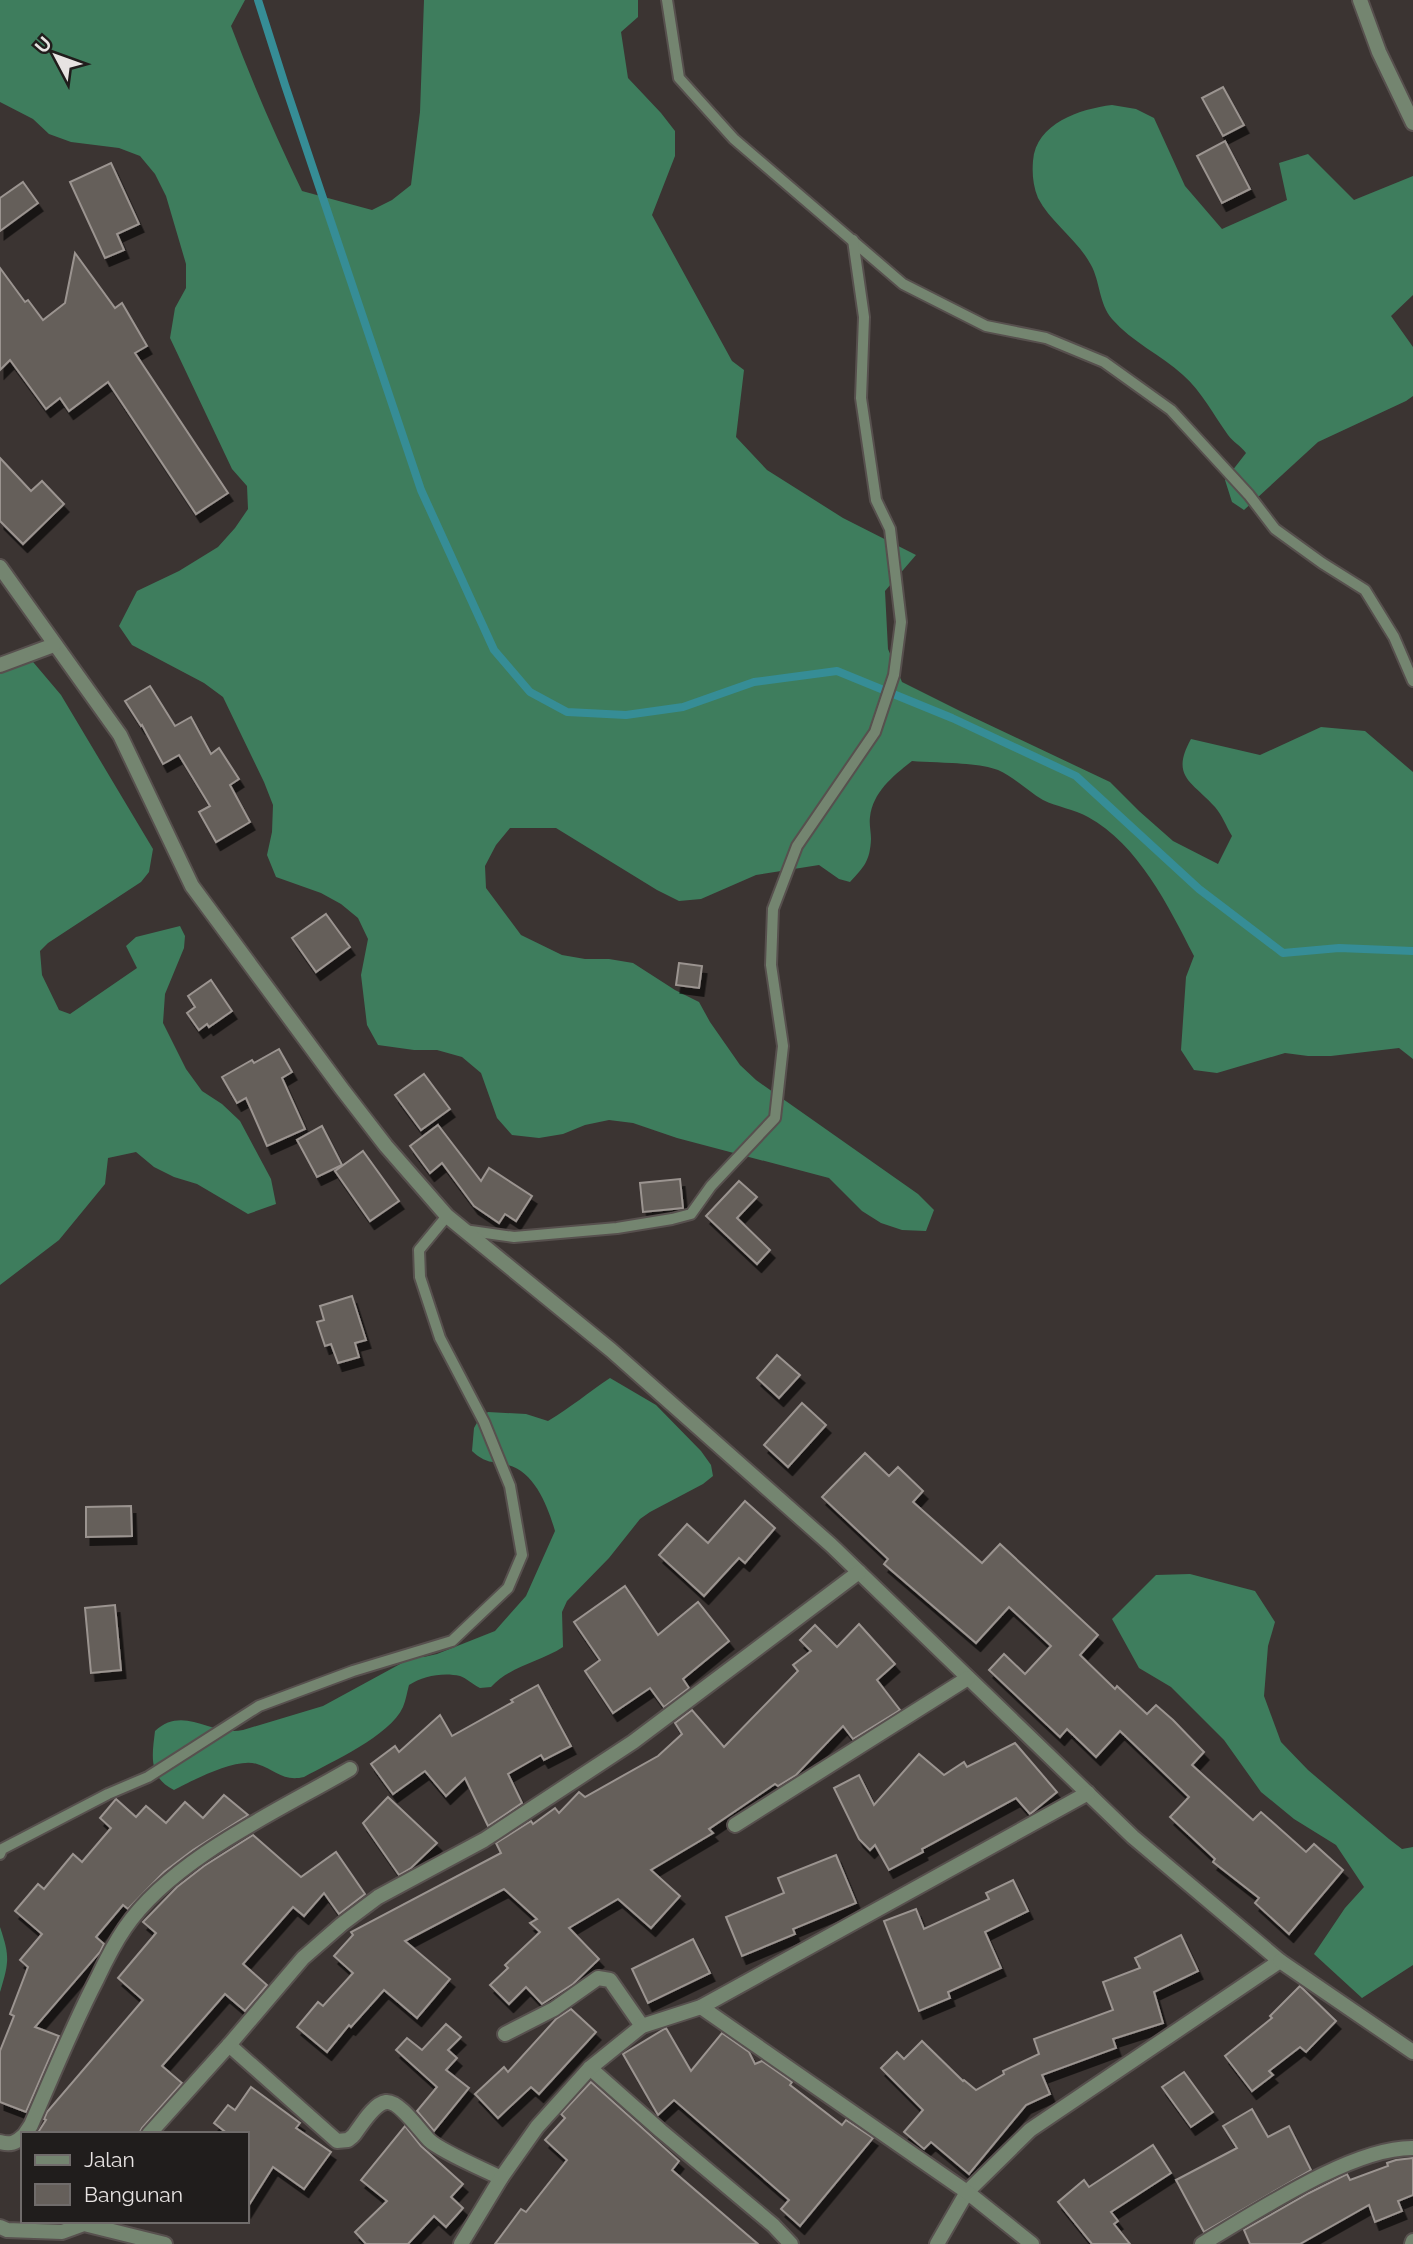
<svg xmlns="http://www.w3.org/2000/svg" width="1413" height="2244" font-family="Raleway,sans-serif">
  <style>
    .forest { fill: #3e7d5d }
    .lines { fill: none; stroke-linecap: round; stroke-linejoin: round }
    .stream { stroke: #368d96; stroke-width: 8 }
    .building { fill: #655f5a; stroke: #9b9490; stroke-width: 2; filter: url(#shadow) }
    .service-casing { stroke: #57504e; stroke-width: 14 }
    .minor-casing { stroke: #57504e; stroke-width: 18 }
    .service { stroke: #748570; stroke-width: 10 }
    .minor { stroke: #748570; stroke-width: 14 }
  </style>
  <defs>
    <filter id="shadow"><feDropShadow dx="4.5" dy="8" stdDeviation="0" flood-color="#0009"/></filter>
  </defs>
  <rect width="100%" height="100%" fill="#3b3432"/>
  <g class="forest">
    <path d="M 0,0 L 245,0 L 231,26 C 252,82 276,137 302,191 L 372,210 L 392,200 L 411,185 L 420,112 L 424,0 L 638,0 L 638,17 L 621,32 L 628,78 L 661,113 L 675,131 L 675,156 L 652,215 L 732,361 L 744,370 L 736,437 L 767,470 L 843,518 L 916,555 L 885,591 L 888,649 L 902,682 L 962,712 L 1110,782 L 1139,811 L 1173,841 L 1218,864 L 1232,836 C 1226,826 1222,815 1215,807 C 1192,781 1170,777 1191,739 L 1260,755 L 1321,727 L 1365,731 L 1413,772 L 1413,1059 L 1399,1048 L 1331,1056 L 1308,1056 L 1285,1053 L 1217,1073 L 1194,1070 L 1181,1050 L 1186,977 L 1194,956 C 1169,907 1138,844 1088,817 C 1074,809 1057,807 1043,800 C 1028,791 1014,777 998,770 C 978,762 935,763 912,761 C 893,776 873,792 870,817 C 869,824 871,832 871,839 C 870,861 864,867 850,882 L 839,879 L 819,865 L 756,875 L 701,899 L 679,901 L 657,890 L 556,828 L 510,828 L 496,845 L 485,866 L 486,888 L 521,935 L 562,955 L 585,959 L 609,959 L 633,963 L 675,990 L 699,1002 L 710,1022 L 740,1065 L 756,1080 L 918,1194 L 934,1210 L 926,1231 L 902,1230 L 881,1223 L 862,1211 L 829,1178 L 677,1138 L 633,1123 L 609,1120 L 585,1125 L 563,1134 L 539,1138 L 512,1135 L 497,1118 L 481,1073 L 462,1057 L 437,1050 L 414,1050 L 378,1045 L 367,1025 L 361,975 L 368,939 L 358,918 L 341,904 L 321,893 L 276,877 L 267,855 L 272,832 L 273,805 L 264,782 L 223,697 L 204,683 L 132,645 L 119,626 L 137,591 L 179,571 L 218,547 L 235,528 L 248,509 L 247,486 L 232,469 L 170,338 L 175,308 L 186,288 L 186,264 L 166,196 L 155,174 L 140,156 L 119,148 L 71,142 L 49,134 L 33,119 L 0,102 Z"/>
    <path d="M 1112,105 L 1136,109 L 1154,118 L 1185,186 L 1222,229 L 1287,200 L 1279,163 L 1308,154 L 1354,200 L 1413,176 L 1413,295 L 1391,316 L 1413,347 L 1413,396 L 1406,401 L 1318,442 L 1244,510 L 1232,502 L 1225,480 L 1246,453 C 1241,446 1233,442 1228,435 C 1213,414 1202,392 1183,375 C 1161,355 1132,342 1112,319 C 1099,304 1100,281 1091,265 C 1078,240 1051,223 1038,198 C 1033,186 1032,174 1033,161 C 1036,123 1080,109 1112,105 Z"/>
    <path d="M 28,656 L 61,695 L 153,849 L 149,872 L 141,882 L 48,943 L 40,951 L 42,975 L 59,1010 L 70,1014 L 137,968 L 126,946 L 136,937 L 180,926 L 185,936 L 184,948 L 165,994 L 163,1023 L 186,1069 L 202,1091 L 222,1104 L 240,1121 L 271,1179 L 276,1204 L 248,1214 L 197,1184 L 174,1177 L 154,1167 L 136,1152 L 108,1158 L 105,1184 L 59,1240 L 0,1285 L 0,670 Z"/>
    <path d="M 610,1378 L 656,1405 L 701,1451 L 711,1465 L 713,1476 L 703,1484 L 650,1512 L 640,1519 L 609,1558 L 567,1601 L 562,1612 L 563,1647 C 540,1662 510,1666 491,1687 L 480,1688 C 474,1685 466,1678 460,1676 C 443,1672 423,1676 409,1685 C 407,1692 406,1700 403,1707 C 390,1736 331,1762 304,1777 C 283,1782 276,1770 257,1764 C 237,1757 193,1780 174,1790 C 148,1777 152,1756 155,1731 C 184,1704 212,1737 243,1730 L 323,1706 L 413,1657 L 424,1657 L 437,1654 L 495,1631 L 526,1596 L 555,1531 C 548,1507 535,1472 508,1465 C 492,1461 486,1464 472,1451 L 474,1428 L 479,1419 L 488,1412 L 526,1414 L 548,1421 C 570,1408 589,1392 610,1378 Z"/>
    <path d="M 1190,1574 L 1255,1591 L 1275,1622 L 1268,1646 L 1264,1696 L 1281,1742 L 1308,1770 L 1389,1839 L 1402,1849 L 1413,1847 L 1413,1965 L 1362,1998 L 1314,1954 L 1345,1908 L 1364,1887 L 1336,1845 L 1294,1819 L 1261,1792 L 1224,1740 L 1171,1687 L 1139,1668 L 1112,1619 L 1156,1575 Z"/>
    <path d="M 0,1927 C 10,1957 9,1962 0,1992 Z"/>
  </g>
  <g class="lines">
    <path class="stream" d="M 258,0 L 285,85 L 421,490 L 494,650 L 530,692 L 567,712 L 626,715 L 683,707 L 754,682 L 837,671 L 952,718 L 1076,776 L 1199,889 L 1283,953 L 1339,948 L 1413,951"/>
  </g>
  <g class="building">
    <path d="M 1223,87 L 1244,125 L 1223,136 L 1202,98 Z"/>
    <path d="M 1225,141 L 1250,189 L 1222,203 L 1197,156 Z"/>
    <path d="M 111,163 L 139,224 L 117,234 L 124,250 L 105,258 L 70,182 Z"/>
    <path d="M 23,182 L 38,203 L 0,231 L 0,198 Z"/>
    <path d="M 75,253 L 115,308 L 122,303 L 147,346 L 135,353 L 228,493 L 196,514 L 108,382 L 69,411 L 60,398 L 46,409 L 10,360 L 0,370 L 0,268 L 25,302 L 28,300 L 43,320 L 65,303 Z"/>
    <path d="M 0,458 L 31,491 L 42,481 L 64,504 L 23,544 L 0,521 Z"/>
    <path d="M 150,686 L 175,726 L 191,717 L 211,754 L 219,748 L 239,779 L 230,785 L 250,822 L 216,842 L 199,812 L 210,806 L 179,755 L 163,764 L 142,725 L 141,726 L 125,701 Z"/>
    <path d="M 326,914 L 350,947 L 316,972 L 292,938 Z"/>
    <path d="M 679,963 L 702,966 L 699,988 L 676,985 Z"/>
    <path d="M 211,980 L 232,1011 L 209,1027 L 207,1024 L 199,1030 L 187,1013 L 195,1007 L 188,996 Z"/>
    <path d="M 279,1049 L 292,1072 L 282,1078 L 305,1129 L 267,1146 L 246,1098 L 237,1103 L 222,1077 L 252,1060 L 254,1063 Z"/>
    <path d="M 424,1074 L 450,1109 L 421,1130 L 395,1095 Z"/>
    <path d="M 438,1125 L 481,1181 L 489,1168 L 532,1196 L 516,1221 L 505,1214 L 499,1223 L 474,1206 L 442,1163 L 430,1173 L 410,1146 Z"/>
    <path d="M 322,1126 L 342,1165 L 317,1177 L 297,1140 Z"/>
    <path d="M 363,1151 L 399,1201 L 370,1221 L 335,1171 Z"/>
    <path d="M 680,1179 L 683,1208 L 643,1212 L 640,1183 Z"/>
    <path d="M 739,1181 L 757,1197 L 737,1218 L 770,1250 L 757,1264 L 706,1216 Z"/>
    <path d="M 352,1296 L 366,1340 L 355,1343 L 359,1357 L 338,1363 L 331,1344 L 325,1346 L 317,1322 L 324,1320 L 320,1306 Z"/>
    <path d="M 777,1355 L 800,1375 L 779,1398 L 757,1378 Z"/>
    <path d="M 802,1403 L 826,1425 L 788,1467 L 764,1445 Z"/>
    <path d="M 865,1453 L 889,1476 L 898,1467 L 923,1491 L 913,1502 L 982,1563 L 1000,1544 L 1098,1635 L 1080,1655 L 1115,1689 L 1117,1686 L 1147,1714 L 1156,1705 L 1173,1720 L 1204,1752 L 1192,1765 L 1253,1820 L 1261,1812 L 1306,1852 L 1314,1844 L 1343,1870 L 1289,1934 L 1255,1903 L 1259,1898 L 1213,1862 L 1215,1859 L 1170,1817 L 1189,1797 L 1120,1731 L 1096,1757 L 1067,1729 L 1060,1737 L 989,1670 L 1004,1654 L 1025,1674 L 1051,1646 L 1009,1607 L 976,1643 L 884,1564 L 888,1559 L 822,1497 Z"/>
    <path d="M 745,1501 L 775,1528 L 745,1563 L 739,1558 L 704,1596 L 659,1555 L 687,1524 L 708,1543 Z"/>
    <path d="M 131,1506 L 132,1536 L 86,1537 L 86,1507 Z"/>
    <path d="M 625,1586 L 658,1635 L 698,1602 L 729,1641 L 683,1679 L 689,1688 L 664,1707 L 650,1688 L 613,1713 L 585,1671 L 600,1660 L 574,1622 Z"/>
    <path d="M 115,1605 L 121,1670 L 91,1673 L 85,1608 Z"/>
    <path d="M 859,1624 L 895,1664 L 877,1680 L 900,1710 L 853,1739 L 843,1726 L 796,1775 L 778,1786 L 775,1784 L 709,1829 L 713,1833 L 651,1870 L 680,1896 L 651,1928 L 618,1899 L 569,1928 L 599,1959 L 573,1984 L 542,2004 L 526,1987 L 509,2004 L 490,1985 L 508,1968 L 505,1965 L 540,1932 L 530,1923 L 537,1919 L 504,1889 L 405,1941 L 450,1979 L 417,2018 L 384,1990 L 351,2027 L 349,2025 L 327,2052 L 297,2027 L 318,2002 L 323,2006 L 353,1973 L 334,1956 L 353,1935 L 351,1932 L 501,1853 L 496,1843 L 531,1821 L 533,1824 L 555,1808 L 559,1813 L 579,1792 L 585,1797 L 658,1756 L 682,1734 L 675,1723 L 692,1710 L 724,1747 L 798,1671 L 793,1665 L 811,1651 L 800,1640 L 815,1625 L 837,1647 Z"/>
    <path d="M 538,1685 L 571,1746 L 544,1760 L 541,1755 L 508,1774 L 522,1803 L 488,1826 L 465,1778 L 446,1796 L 425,1771 L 393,1794 L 371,1764 L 395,1746 L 399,1752 L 440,1715 L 452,1736 L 513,1702 L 511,1700 Z"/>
    <path d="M 1015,1743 L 1057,1792 L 1030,1814 L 1016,1798 L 922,1849 L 923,1852 L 889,1870 L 875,1845 L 870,1850 L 859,1839 L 834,1788 L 859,1775 L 874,1805 L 919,1754 L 944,1775 L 964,1762 L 967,1767 Z"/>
    <path d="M 224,1795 L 248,1815 L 193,1850 L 164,1872 L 128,1909 L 123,1905 L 96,1937 L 104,1944 L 100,1952 L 35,2027 L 59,2036 L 26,2112 L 0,2102 L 0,2051 L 14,2016 L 10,2014 L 28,1967 L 20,1960 L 42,1934 L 15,1911 L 38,1884 L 44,1889 L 73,1854 L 82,1862 L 111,1828 L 100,1818 L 116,1799 L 136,1817 L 146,1806 L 166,1823 L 185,1802 L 203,1818 Z"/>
    <path d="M 388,1797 L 437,1843 L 411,1868 L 399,1875 L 363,1823 Z"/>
    <path d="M 253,1835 L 301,1877 L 336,1852 L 365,1894 L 339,1914 L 324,1893 L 304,1916 L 293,1907 L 243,1964 L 267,1985 L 245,2011 L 225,1994 L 162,2066 L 182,2083 L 142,2128 L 139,2134 L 37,2134 L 46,2120 L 44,2119 L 47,2112 L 143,2000 L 118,1978 L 156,1933 L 143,1922 L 177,1887 L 204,1866 Z"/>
    <path d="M 836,1855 L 856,1903 L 793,1929 L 795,1934 L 742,1956 L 726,1917 L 784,1893 L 778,1878 Z"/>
    <path d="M 1013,1880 L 1028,1911 L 985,1932 L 1001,1968 L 948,1992 L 950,1998 L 919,2011 L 884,1921 L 916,1909 L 924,1929 L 989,1899 L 986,1893 Z"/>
    <path d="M 1181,1935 L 1198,1971 L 1154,1992 L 1163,2023 L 1113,2039 L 1116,2048 L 1042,2075 L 1050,2094 L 1026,2105 L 969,2174 L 931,2142 L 924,2149 L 904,2132 L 923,2110 L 881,2068 L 897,2052 L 904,2059 L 922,2041 L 963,2081 L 964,2080 L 976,2090 L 1004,2074 L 1003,2071 L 1039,2054 L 1034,2039 L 1113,2010 L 1103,1982 L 1140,1968 L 1135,1958 Z"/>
    <path d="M 693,1939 L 710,1973 L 648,2003 L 632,1969 Z"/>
    <path d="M 1300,1986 L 1336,2021 L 1306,2052 L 1300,2047 L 1269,2071 L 1273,2075 L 1252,2091 L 1225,2056 L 1272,2018 L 1270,2016 Z"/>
    <path d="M 571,2009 L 596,2032 L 539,2094 L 531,2087 L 498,2118 L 475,2094 L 504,2067 L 508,2072 L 556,2019 Z"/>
    <path d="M 446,2024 L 461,2037 L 448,2050 L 457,2058 L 446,2070 L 469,2088 L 434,2131 L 417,2111 L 437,2087 L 396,2050 L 407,2038 L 422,2050 Z"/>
    <path d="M 666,2028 L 691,2071 L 722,2033 L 749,2052 L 755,2064 L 762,2061 L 792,2082 L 790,2085 L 842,2125 L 846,2120 L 873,2138 L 800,2226 L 781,2209 L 789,2200 L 674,2100 L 658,2115 L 623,2054 Z"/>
    <path d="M 1184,2072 L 1213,2112 L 1191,2127 L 1162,2087 Z"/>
    <path d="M 591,2082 L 679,2161 L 672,2170 L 758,2244 L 495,2244 L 521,2209 L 526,2212 L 567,2160 L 545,2140 L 565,2118 L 561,2114 Z"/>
    <path d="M 251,2087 L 300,2123 L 296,2128 L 331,2152 L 304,2189 L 273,2167 L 247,2208 L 247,2134 L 228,2134 L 214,2123 L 228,2105 L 235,2110 Z"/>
    <path d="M 1252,2109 L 1268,2137 L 1289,2126 L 1311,2170 L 1204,2232 L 1176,2180 L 1237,2148 L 1223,2126 Z"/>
    <path d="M 405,2126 L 421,2146 L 463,2184 L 451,2197 L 463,2208 L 446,2227 L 434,2216 L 408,2244 L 366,2244 L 355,2232 L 387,2201 L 361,2180 Z"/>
    <path d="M 1153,2145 L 1171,2173 L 1111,2212 L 1118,2221 L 1114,2224 L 1130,2244 L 1092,2244 L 1058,2202 L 1084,2180 L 1089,2187 Z"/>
    <path d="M 1413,2158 L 1413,2195 L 1398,2201 L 1402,2211 L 1375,2222 L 1369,2205 L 1300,2244 L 1250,2244 L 1244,2230 L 1309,2193 L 1347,2174 L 1350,2180 L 1388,2166 L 1387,2163 L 1396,2160 Z"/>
  </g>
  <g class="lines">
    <g class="service-casing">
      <g id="service">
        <path d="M 667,0 L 679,78 L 734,139 L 903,284 L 986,326 L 1046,338 L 1104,362 L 1171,410 L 1249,495 L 1275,529 L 1322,563 L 1365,590 L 1394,637 L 1413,681"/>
        <path d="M 464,1230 L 514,1237 L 617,1228 L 672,1219 L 691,1214 L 711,1186 L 775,1118 L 783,1046 L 771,965 L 773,909 L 797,846 L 875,732 L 894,675 L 901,622 L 890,529 L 876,500 L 861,398 L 864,317 L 853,240"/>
        <path d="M 0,1854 L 2,1849 L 108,1794 L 148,1777 L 259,1706 L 353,1671 L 452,1641 L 508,1588 L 522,1555 L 510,1486 L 484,1422 L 440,1338 L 420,1277 L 419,1250 L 447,1216"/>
      </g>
    </g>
    <g class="minor-casing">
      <g id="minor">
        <path d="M 1360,0 L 1379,52 L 1413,123"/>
        <path d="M 0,567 L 120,735 L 192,886 L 342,1089 L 386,1146 L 447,1216 L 611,1350 L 831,1545 L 1133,1837 L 1280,1961 L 1030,2130 L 967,2192 L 937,2244"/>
        <path d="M 0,665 L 54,645"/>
        <path d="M 735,1825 L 968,1678"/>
        <path d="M 1280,1961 L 1413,2052"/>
        <path d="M 701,2007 L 967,2192 L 1032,2244"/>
        <path d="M 505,2034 L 554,2009 L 598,1978 L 610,1980 L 642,2026"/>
        <path d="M 229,2045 L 337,2141 L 348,2140 L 353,2136 C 361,2126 373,2104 386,2102 C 399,2100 420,2131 429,2140 C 440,2151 485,2170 501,2178"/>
        <path d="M 590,2068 L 661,2131 L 773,2225 L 791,2244"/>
        <path d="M 25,2134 L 31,2125 C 52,2077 72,2027 97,1979 C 105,1962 114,1944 125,1928 C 173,1858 278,1811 350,1769"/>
        <path d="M 149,2134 L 229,2045 L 303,1958 L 342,1924 L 378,1897 L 484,1840 L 633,1742 L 859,1572"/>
        <path d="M 0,2142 C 10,2145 16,2143 23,2136"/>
        <path d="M 0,2227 L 7,2230 L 62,2232 L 84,2224 L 165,2244"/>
        <path d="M 461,2244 L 501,2178 L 537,2127 L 590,2068 L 642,2026 L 701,2007 L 1088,1793"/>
        <path d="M 1202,2244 C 1255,2213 1352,2147 1413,2148"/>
        <path d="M 1412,2244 L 1413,2241"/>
      </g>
    </g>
    <use href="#service" class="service"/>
    <use href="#minor" class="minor"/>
  </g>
  <rect x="21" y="2132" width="228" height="91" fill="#201d1c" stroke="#706c6b" stroke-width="2"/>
  <rect x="35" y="2155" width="35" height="10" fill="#748570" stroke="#706c6b" stroke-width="2"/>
  <text x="84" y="2167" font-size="21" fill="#e7e3e2">Jalan</text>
  <rect x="35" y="2184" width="35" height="21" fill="#655f5a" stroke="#706c6b" stroke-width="2"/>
  <text x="84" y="2202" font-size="21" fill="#e7e3e2">Bangunan</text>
  <g transform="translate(56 56) rotate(311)" stroke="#201d1c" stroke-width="5" paint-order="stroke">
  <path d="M0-5L12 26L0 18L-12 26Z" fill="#e7e3e2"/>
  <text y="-10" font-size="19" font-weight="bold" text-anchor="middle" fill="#e7e3e2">U</text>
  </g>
</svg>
